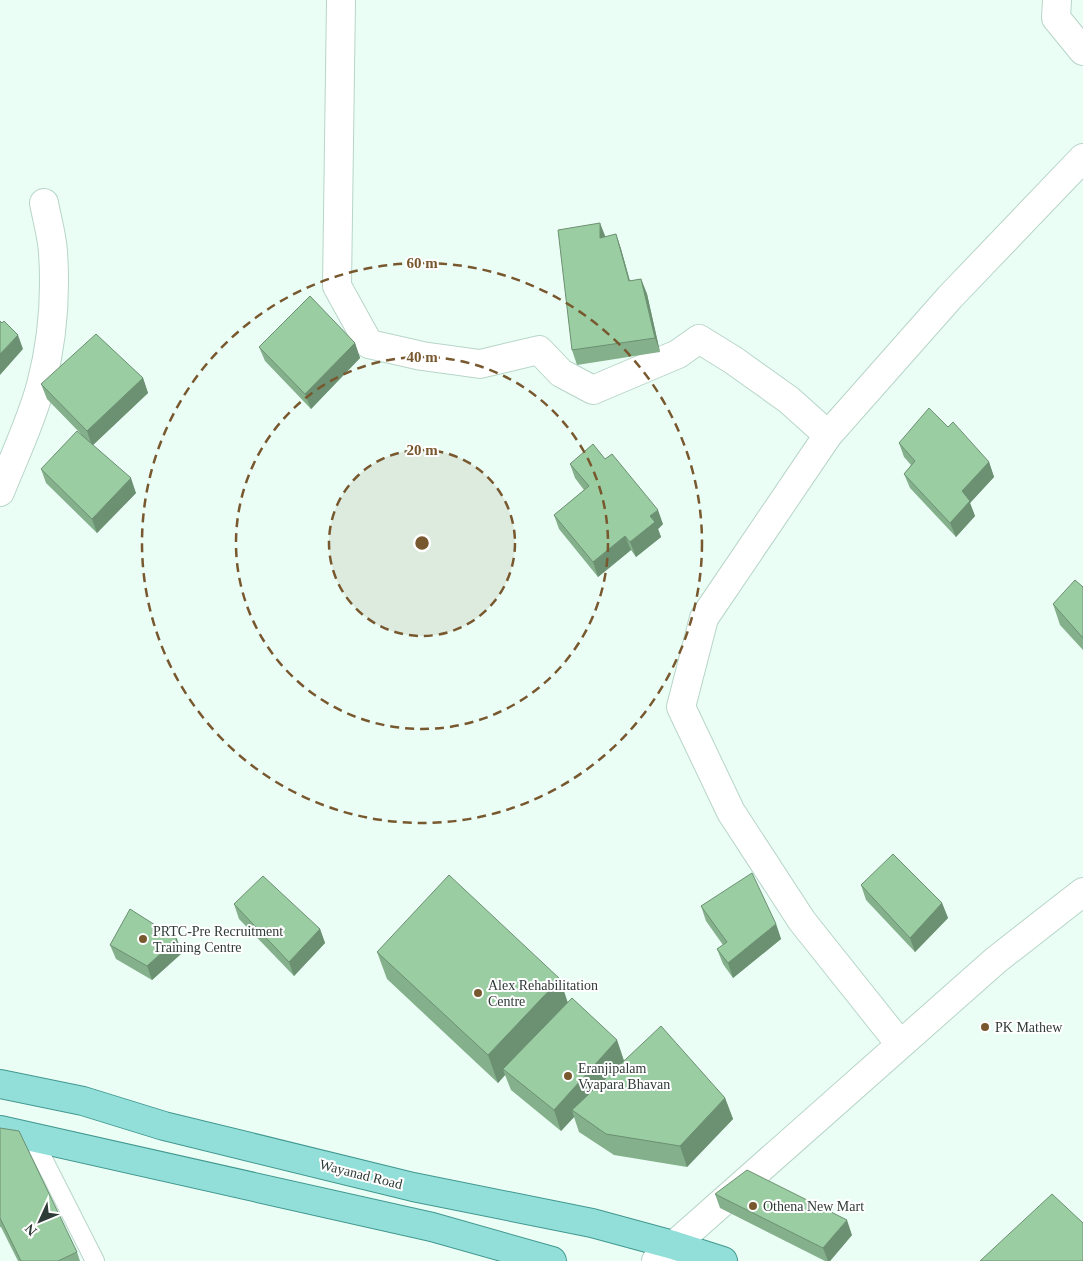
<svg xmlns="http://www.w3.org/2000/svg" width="1083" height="1261" font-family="'Times New Roman',serif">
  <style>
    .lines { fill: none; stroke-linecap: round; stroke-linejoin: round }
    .lane-casing { stroke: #b7d5c8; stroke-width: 20 }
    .street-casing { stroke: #b7d5c8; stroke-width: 30 }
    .primary-casing { stroke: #41988f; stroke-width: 30 }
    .lane { stroke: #fff; stroke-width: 18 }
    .street { stroke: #fff; stroke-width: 28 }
    .primary { stroke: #92dfd9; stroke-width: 28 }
    .wall { fill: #85b08c }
    .shaded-wall { fill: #6c9072 }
    .building { fill: #9bcda3; stroke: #6c9072 }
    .ring { fill: none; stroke: #78582e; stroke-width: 2.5; stroke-dasharray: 9 6 }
    .poi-dot { fill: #78582e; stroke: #fff; stroke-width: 2 }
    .labels { text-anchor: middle; stroke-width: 4; stroke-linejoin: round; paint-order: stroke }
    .poi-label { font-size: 14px; fill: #2f3b36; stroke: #fff; text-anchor: start }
    .street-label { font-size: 14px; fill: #2f3b36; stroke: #fff }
    .centre { fill: #78582e; stroke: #fff; stroke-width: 2.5 }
    .ring-label { font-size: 15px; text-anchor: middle; font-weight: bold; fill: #78582e; stroke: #fff; stroke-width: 4; stroke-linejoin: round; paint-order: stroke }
  </style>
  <rect width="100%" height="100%" fill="#ebfef6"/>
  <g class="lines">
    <g class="lane-casing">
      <path id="lane" d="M 32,1137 L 95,1261"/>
    </g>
    <g class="street-casing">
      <g id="street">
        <path d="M 341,0 L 337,286 L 369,344 L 422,356 L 480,364 L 539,350 L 561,373 L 593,390 L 678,354 L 699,339 L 733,360 L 789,400 L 828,435"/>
        <path d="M 1057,0 L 1056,18 L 1083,51"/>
        <path d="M 0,492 C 14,457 31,422 41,385 C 52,343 56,296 53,252 C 52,236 47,219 44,203"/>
        <path d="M 900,1044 L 802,921 L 731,812 L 681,707 L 704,618 L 828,435 L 950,297 L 1083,158"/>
        <path d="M 656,1261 L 996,960 L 1083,892"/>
      </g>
    </g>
    <g class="primary-casing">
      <g id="primary">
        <path d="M 0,1084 L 83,1101 L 164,1126 L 413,1187 L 592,1223 L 673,1245 L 723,1261"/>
        <path d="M 0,1130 L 432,1227 L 552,1261"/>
      </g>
    </g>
    <use href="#lane" class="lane"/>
    <use href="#street" class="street"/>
    <use href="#primary" class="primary"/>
  </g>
  <g class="wall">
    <path d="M 616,234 L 621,249 L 630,281 L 641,279 L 647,294 L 660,352 L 577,365 L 572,350 L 605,237 Z"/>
    <path d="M 355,343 L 360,358 L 311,409 L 265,361 L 259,347 Z"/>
    <path d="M 143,378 L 148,393 L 93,445 L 136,493 L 97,533 L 46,483 L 41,469 L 81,434 L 47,399 L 41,384 Z"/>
    <path d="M 948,427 L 989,462 L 994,477 L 970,503 L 975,516 L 956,537 L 910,488 L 904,474 L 911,465 L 904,457 L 899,443 Z"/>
    <path d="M 605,459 L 663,524 L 658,529 L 661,537 L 636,557 L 631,550 L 598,577 L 559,529 L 554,515 L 584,490 L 575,478 L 570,464 Z"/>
    <path d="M 1083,587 L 1083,650 L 1060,625 L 1053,604 Z"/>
    <path d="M 861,885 L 942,903 L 948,918 L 915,952 L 866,900 Z"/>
    <path d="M 234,904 L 320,929 L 325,943 L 294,976 L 239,919 Z"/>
    <path d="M 701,906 L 776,924 L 781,939 L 733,978 L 723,964 L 717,949 L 723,945 L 706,921 Z"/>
    <path d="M 110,945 L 182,953 L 152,980 L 116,959 Z"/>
    <path d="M 377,952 L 568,1002 L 617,1040 L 624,1061 L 725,1098 L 733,1119 L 687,1167 L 614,1155 L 579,1132 L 574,1117 L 561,1131 L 511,1090 L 505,1075 L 498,1083 L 387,979 Z"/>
    <path d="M 0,1128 L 77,1252 L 80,1261 L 18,1261 L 1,1227 L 0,1227 Z"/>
    <path d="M 715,1194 L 852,1235 L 830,1261 L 825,1261 L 720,1208 Z"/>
  </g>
  <g class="shaded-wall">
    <path d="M 600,223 L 606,238 L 600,238 Z"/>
    <path d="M 616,234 L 621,249 L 634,296 L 629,281 Z"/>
    <path d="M 641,279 L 647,294 L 660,352 L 655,338 Z"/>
    <path d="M 18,335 L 23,349 L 0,375 L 0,354 Z"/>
    <path d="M 355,343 L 360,358 L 311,409 L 305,394 Z"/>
    <path d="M 143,378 L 148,393 L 92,446 L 87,431 Z"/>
    <path d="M 989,462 L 994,477 L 970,503 L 975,516 L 956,537 L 950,523 L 962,491 Z"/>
    <path d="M 131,478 L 136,493 L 97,533 L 92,519 Z"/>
    <path d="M 658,510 L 663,524 L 658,529 L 661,537 L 636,557 L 630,542 L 650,516 Z"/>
    <path d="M 625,536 L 631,550 L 598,577 L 593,562 Z"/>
    <path d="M 942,903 L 948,918 L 915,952 L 910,938 Z"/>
    <path d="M 776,924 L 781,939 L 733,978 L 728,963 Z"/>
    <path d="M 320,929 L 325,943 L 294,976 L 289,962 Z"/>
    <path d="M 177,939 L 182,953 L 152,980 L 147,966 Z"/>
    <path d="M 560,979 L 569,1006 L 503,1069 L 505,1075 L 498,1083 L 488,1055 Z"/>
    <path d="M 617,1040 L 624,1061 L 572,1110 L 574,1117 L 561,1131 L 554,1110 Z"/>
    <path d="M 725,1098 L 733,1119 L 687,1167 L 680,1146 Z"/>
    <path d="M 847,1220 L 852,1235 L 830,1261 L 828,1261 L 823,1248 Z"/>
  </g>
  <g class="building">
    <path d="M 600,223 L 600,238 L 616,234 L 629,281 L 641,279 L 655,338 L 572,350 L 558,230 Z"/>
    <path d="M 310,296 L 355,343 L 305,394 L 259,347 Z"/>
    <path d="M 0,321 L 2,323 L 4,321 L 18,335 L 0,354 Z"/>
    <path d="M 96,334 L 143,378 L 87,431 L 41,384 Z"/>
    <path d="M 929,408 L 948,427 L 953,422 L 989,462 L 962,491 L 970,501 L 950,523 L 904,474 L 915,461 L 899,443 Z"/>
    <path d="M 77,431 L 131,478 L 92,519 L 41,469 Z"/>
    <path d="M 593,444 L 605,459 L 612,454 L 658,510 L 650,516 L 655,522 L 630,542 L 625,536 L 593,562 L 554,515 L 589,486 L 570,464 Z"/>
    <path d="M 1075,580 L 1083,587 L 1083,638 L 1053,604 Z"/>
    <path d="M 893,854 L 942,903 L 910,938 L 861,885 Z"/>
    <path d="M 752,873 L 776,924 L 728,963 L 717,949 L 727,942 L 701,906 Z"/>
    <path d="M 449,875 L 560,979 L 488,1055 L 377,952 Z"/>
    <path d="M 263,876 L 320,929 L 289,962 L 234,904 Z"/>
    <path d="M 130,909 L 177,939 L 147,966 L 110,945 Z"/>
    <path d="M 572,998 L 617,1040 L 554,1110 L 503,1069 Z"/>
    <path d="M 661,1026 L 725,1098 L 680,1146 L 606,1134 L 572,1110 Z"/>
    <path d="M 0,1128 L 19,1131 L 77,1252 L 58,1261 L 21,1261 L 0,1218 Z"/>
    <path d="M 747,1170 L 847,1220 L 823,1248 L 715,1194 Z"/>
    <path d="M 1052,1194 L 1083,1223 L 1083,1261 L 980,1261 Z"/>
  </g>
  <circle cx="422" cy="543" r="93" fill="#78582e" fill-opacity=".12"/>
  <g class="ring">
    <circle cx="422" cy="543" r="93"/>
    <circle cx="422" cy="543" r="186"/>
    <circle cx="422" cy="543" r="280"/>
  </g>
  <g class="poi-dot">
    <circle cx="143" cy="939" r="5"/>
    <circle cx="478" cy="993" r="5"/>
    <circle cx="985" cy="1027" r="5"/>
    <circle cx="568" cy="1076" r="5"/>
    <circle cx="753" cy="1206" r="5"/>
  </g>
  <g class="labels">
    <g class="poi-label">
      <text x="153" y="936">PRTC-Pre Recruitment<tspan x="153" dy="16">Training Centre</tspan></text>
      <text x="488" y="990">Alex Rehabilitation<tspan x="488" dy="16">Centre</tspan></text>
      <text x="995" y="1032">PK Mathew</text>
      <text x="578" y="1073">Eranjipalam<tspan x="578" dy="16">Vyapara Bhavan</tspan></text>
      <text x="763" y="1211">Othena New Mart</text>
    </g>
    <g class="street-label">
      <text transform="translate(361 1174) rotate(14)" y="5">Wayanad Road</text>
    </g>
  </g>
  <circle cx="422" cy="543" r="8" class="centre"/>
  <g class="ring-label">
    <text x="422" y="268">60 m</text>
    <text x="422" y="362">40 m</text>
    <text x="422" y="455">20 m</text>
  </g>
  <g transform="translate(40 1221) rotate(226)" stroke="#ffffff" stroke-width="4" paint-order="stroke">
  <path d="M0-4L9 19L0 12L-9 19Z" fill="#2f3b36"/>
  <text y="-8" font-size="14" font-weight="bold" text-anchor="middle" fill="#2f3b36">N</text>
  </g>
</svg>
